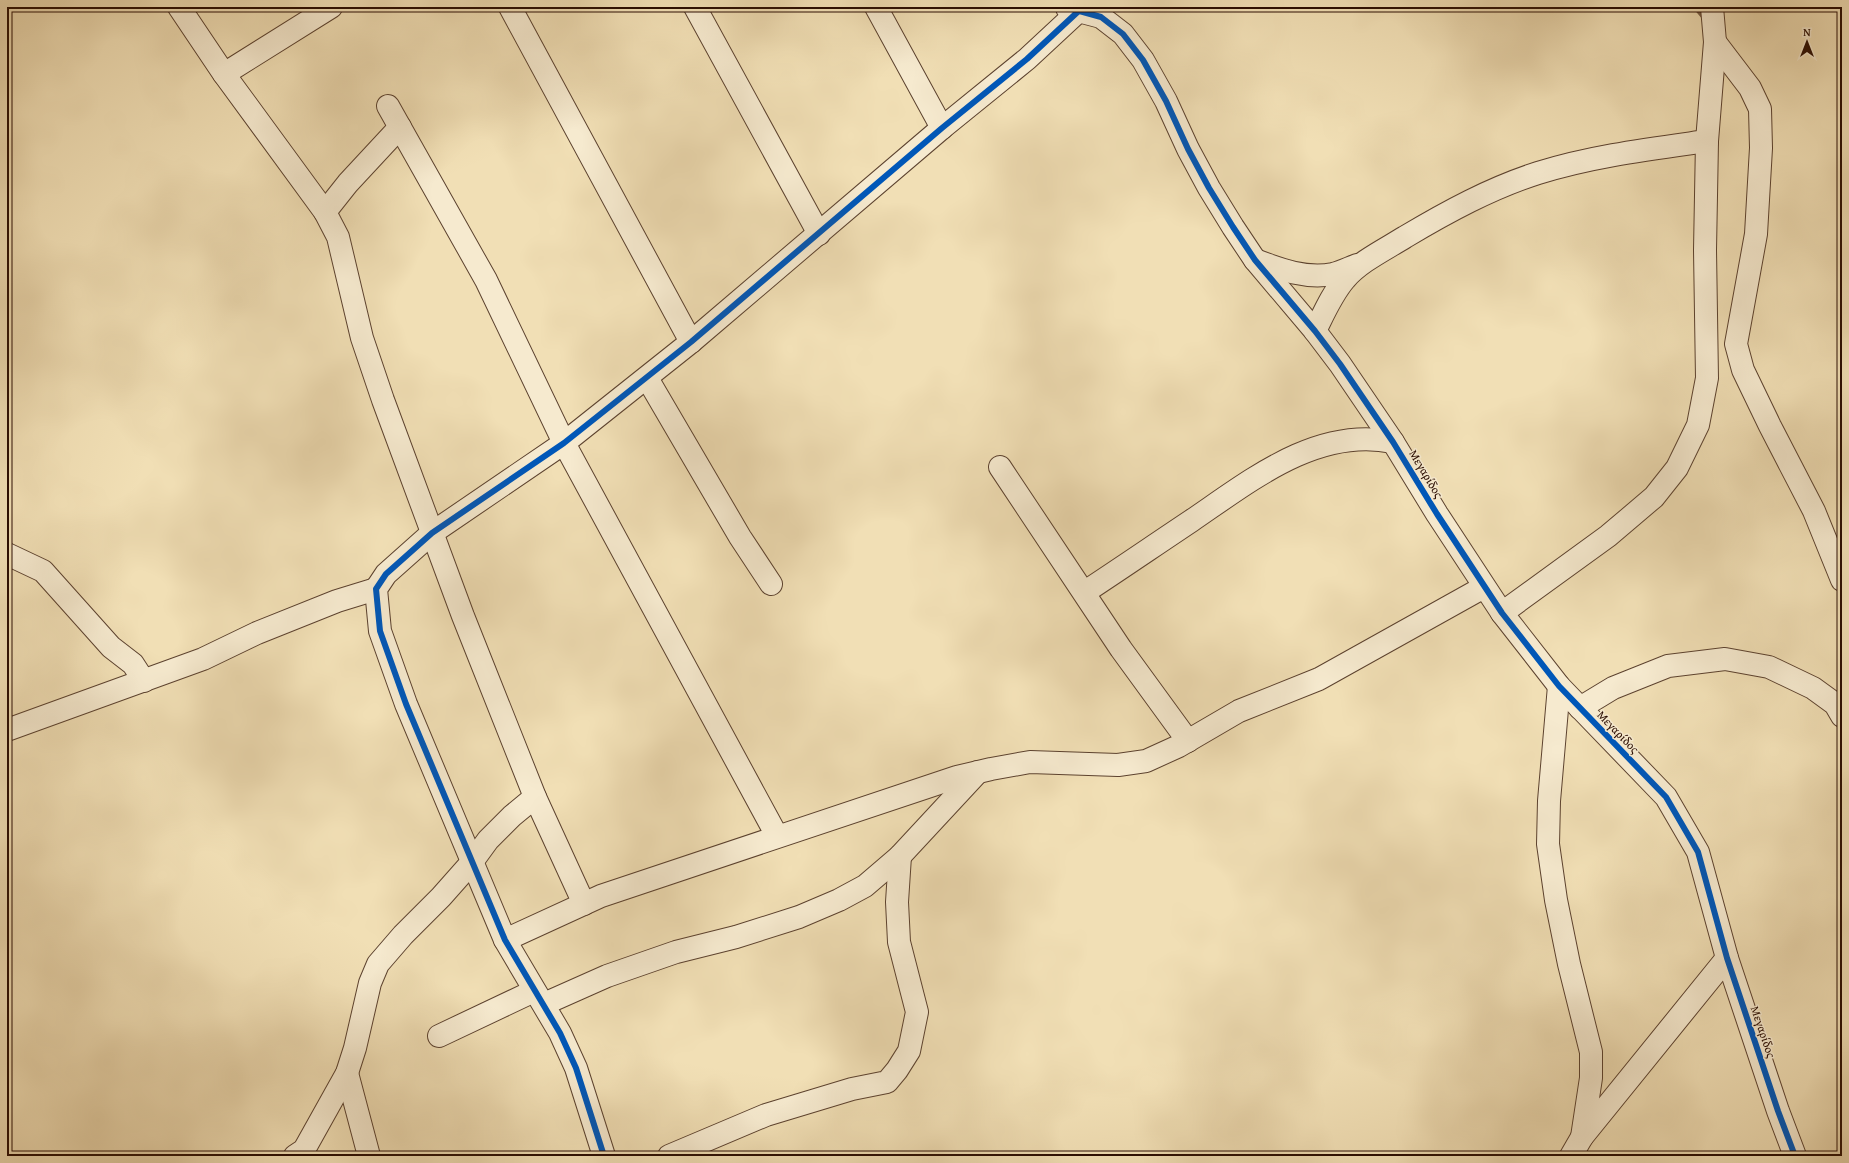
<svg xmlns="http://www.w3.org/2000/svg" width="1849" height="1163" font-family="'Gentium Book Plus',serif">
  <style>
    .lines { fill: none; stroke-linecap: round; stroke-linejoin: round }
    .stream { stroke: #796049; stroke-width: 9 }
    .minor-casing { stroke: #5c422f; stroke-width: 24 }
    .minor { stroke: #f6eacf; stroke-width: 22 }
    .cycleway-casing { stroke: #f6eacf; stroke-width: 8 }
    .cycleway { stroke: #0057b8; stroke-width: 6 }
    .labels { text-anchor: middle; stroke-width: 3; stroke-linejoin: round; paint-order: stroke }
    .street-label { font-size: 12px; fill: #2a0d02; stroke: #f6eacf }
  </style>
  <rect width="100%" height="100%" fill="#f1dfb5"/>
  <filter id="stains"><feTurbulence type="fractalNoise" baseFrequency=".005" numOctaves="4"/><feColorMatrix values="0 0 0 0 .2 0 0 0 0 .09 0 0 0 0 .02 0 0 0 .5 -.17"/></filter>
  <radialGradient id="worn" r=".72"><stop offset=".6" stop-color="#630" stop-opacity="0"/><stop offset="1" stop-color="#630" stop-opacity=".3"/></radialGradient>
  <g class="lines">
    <path class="stream" d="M 1698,7 L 1709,20"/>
    <g class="minor-casing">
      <g id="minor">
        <path d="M 179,7 L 224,74 L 325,212 L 338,237 L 362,338 L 383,400 L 463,616 L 535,797 L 584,904"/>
        <path d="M 510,7 L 691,342"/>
        <path d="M 695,7 L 819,234"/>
        <path d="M 876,7 L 942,128"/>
        <path d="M 1067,8 L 1101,17 L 1123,34 L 1143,60 L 1166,101 L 1188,149 L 1209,188 L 1233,227 L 1255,260 L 1315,331 L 1340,364 L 1393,442 L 1437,514 L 1502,613 L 1559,686 L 1666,797 L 1698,852 L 1727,958 L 1778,1111 L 1795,1156"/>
        <path d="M 1715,42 L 1750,88 L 1760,109 L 1761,148 L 1756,234 L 1736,344 L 1743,370 L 1770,426 L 1814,511 L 1842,580"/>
        <path d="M 224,74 L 331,7"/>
        <path d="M 388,106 L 486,280 L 564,443 L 777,836"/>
        <path d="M 325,212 L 348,183 L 400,127"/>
        <path d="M 1255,260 C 1281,270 1306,279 1333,274 C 1341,272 1349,268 1357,265"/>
        <path d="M 1315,331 C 1324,313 1332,294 1345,279 C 1359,262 1386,249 1405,237 C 1447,212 1491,188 1538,173 C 1592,156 1650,149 1707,141"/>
        <path d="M 647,378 L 740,537 L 771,584"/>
        <path d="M 1000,467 L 1121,649 L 1188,741"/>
        <path d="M 7,554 L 43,571 L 111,647 L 133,664 L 144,681"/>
        <path d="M 1085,592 C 1120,569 1155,545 1191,521 C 1250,481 1317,426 1393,442"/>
        <path d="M 1502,613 L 1608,536 L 1654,497 L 1677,468 L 1698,425 L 1707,378 L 1705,250 L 1707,141 L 1715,42 L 1712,7"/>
        <path d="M 1559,686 L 1549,801 L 1548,844 L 1556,900 L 1569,964 L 1591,1052 L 1591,1078 L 1582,1137"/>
        <path d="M 1580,708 L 1613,688 L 1668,666 L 1725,659 L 1769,667 L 1813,688 L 1835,704 L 1842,716"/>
        <path d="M 7,730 L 203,659 L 257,633 L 337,601 L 376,589"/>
        <path d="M 505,940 L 601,896 L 957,777 L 991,769 L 1030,762 L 1118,765 L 1146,761 L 1179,746 L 1239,711 L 1319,679 L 1484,587"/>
        <path d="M 544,1004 L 607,976 L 676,952 L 736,937 L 799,917 L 839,900 L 865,886 L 900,856 L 978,772"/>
        <path d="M 439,1036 L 534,991"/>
        <path d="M 347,1073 L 369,1156"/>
        <path d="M 295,1156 L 304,1150 L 347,1073 L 355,1048 L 370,983 L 378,964 L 403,935 L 441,897 L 472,862 L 488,840 L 512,816 L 535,797"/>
        <path d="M 604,1156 L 576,1068 L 560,1033 L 505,940 L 406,704 L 380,631 L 376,589 L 386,574 L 432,533 L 564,443 L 691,342 L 942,128 L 1027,59 L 1083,7"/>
        <path d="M 669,1156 L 766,1115 L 852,1089 L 887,1082 L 897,1070 L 909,1051 L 917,1012 L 899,942 L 897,902 L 900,856"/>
        <path d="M 1571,1156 L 1582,1137 L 1727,958"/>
      </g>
    </g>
    <use href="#minor" class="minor"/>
    <g class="cycleway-casing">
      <g id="cycleway">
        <path d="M 1065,7 L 1101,17 L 1123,34 L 1143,60 L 1166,101 L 1188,149 L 1209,188 L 1233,227 L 1255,260 L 1315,331 L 1340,364 L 1393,442 L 1437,514 L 1502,613 L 1559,686 L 1666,797 L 1698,852 L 1727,958 L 1778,1111 L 1795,1156"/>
        <path d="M 604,1156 L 576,1068 L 560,1033 L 505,940 L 406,704 L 380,631 L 376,589 L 386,574 L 432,533 L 564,443 L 691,342 L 942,128 L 1027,59 L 1083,7"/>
      </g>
    </g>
    <use href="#cycleway" class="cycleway"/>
  </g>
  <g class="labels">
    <g class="street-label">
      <text transform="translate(1426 474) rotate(59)" y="4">Μεγαρίδος</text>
      <text transform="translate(1618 732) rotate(46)" y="4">Μεγαρίδος</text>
      <text transform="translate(1763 1032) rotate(71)" y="4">Μεγαρίδος</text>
    </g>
  </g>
  <rect width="1849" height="1163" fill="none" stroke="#f1dfb5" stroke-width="24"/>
  <rect x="8" y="8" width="1833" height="1147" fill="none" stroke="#2a0d02" stroke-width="2"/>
  <rect x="12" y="12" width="1825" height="1139" fill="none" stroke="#2a0d02"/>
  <g transform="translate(1807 42)" stroke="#f6eacf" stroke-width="3" paint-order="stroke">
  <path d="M0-3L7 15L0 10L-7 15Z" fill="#2a0d02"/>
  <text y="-6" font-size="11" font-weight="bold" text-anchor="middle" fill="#2a0d02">N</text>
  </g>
  <rect width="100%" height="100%" filter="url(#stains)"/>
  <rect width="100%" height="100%" fill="url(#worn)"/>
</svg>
